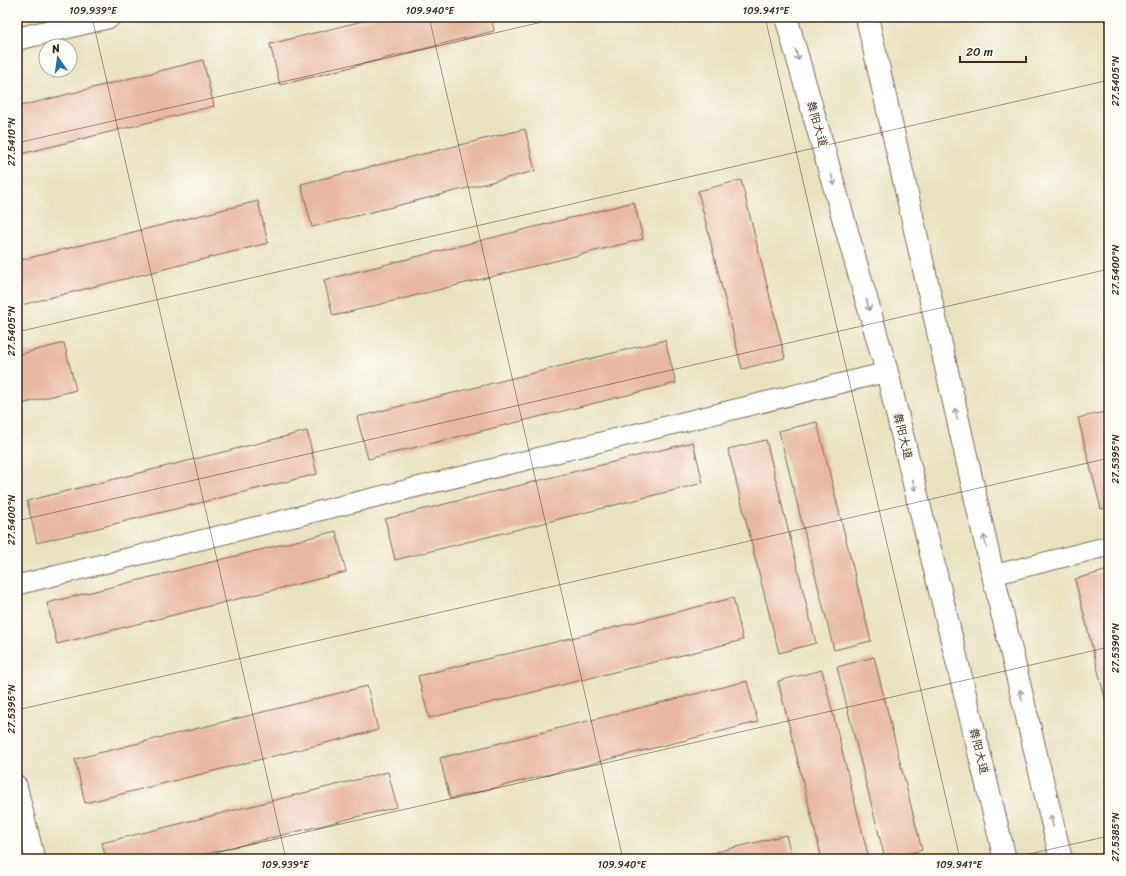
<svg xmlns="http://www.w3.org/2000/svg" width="1126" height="876" font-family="Sriracha,'LXGW WenKai TC',sans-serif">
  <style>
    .building { fill: #e8b8a0 }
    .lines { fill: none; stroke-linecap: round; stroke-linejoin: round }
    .street-casing { stroke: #786a56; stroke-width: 21 }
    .secondary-casing { stroke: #786a56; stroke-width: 24 }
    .street { stroke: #fff; stroke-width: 19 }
    .secondary { stroke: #fff; stroke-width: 22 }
    .oneway { stroke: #a79f9a }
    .ticks { fill: none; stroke: #3b2a1e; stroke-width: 1; stroke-opacity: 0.45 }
    .labels { text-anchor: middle; stroke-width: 3; stroke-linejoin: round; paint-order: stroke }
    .street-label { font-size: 12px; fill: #3b2a1e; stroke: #fdfcf7 }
    .neatline { fill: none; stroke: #3b2a1e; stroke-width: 1.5 }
    .ticks-label { font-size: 10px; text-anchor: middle; fill: #3b2a1e }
  </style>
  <rect width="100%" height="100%" fill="#fdfcf7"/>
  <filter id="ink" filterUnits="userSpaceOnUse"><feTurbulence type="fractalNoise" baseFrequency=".025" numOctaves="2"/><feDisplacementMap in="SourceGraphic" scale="8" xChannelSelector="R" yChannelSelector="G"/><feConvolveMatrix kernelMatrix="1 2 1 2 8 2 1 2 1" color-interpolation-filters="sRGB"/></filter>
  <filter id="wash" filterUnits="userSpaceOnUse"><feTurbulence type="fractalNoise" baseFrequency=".012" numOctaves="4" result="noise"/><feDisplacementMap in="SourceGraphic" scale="16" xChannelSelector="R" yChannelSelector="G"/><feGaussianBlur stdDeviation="0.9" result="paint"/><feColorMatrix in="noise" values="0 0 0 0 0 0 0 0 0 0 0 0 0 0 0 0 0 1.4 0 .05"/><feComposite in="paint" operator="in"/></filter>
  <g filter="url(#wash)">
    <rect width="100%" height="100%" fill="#e9e2bf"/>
    <g id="blocks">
      <g class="building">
        <path d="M 379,17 L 491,17 L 494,31 L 280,85 L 270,44 Z"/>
        <path d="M 203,60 L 214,106 L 17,155 L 17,107 Z"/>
        <path d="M 525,129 L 535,171 L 312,227 L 301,184 Z"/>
        <path d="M 741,180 L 785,358 L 742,369 L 698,191 Z"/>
        <path d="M 258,201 L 268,243 L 17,306 L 17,261 Z"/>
        <path d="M 634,202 L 643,239 L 333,316 L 324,280 Z"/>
        <path d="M 665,340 L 676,383 L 368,459 L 357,417 Z"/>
        <path d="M 64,343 L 76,390 L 17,405 L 17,355 Z"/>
        <path d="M 1109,411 L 1109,507 L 1101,509 L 1078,418 Z"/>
        <path d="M 817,422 L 871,641 L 834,650 L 779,431 Z"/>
        <path d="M 307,431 L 317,474 L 37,543 L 27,501 Z"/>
        <path d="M 766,440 L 816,643 L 779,653 L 728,449 Z"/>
        <path d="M 693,442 L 703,483 L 395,560 L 385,519 Z"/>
        <path d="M 336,531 L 346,572 L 57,644 L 47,603 Z"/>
        <path d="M 1109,570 L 1109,710 L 1108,710 L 1075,579 Z"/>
        <path d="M 733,598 L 743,640 L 429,718 L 418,676 Z"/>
        <path d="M 874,657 L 922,850 L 885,859 L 837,667 Z"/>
        <path d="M 822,670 L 869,859 L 822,859 L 778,681 Z"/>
        <path d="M 747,681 L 758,722 L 450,799 L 440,758 Z"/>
        <path d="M 367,686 L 378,730 L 85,803 L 75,759 Z"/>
        <path d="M 388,772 L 397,807 L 185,859 L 106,859 L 102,843 Z"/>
        <path d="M 786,835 L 792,859 L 692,859 L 692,858 Z"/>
      </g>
    </g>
  </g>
  <g filter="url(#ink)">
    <use href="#blocks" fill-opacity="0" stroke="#786a56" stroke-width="1"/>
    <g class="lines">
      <g class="street-casing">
        <g id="street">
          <path d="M 993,575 L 1109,546"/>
          <path d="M 17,585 L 887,372"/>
          <path d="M 17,785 L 35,859"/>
        </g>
      </g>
      <g class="secondary-casing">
        <g id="secondary">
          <path d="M 786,17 L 887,372 L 1005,859"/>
          <path d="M 867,17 L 993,575 L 1061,859"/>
          <path d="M 17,39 L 109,17"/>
        </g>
      </g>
      <use href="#street" class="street"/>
      <use href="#secondary" class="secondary"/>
    </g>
    <defs><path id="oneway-shaft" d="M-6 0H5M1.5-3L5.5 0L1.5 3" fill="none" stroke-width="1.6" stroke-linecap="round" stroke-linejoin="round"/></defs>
    <g class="oneway">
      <use href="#oneway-shaft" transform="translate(797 55) rotate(74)"/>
      <use href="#oneway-shaft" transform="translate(833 180) rotate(74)"/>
      <use href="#oneway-shaft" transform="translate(868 305) rotate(74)"/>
      <use href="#oneway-shaft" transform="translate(956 414) rotate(-103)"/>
      <use href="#oneway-shaft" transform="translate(914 485) rotate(76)"/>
      <use href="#oneway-shaft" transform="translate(985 541) rotate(-103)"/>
      <use href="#oneway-shaft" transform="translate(1021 695) rotate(-103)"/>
      <use href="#oneway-shaft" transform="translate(1052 821) rotate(-103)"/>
    </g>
  </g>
  <path class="ticks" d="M 92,17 L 286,859M 429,17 L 623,859M 765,17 L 960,859M 1102,17 L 1109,47M 17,143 L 564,17M 17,332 L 1109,80M 17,521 L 1109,269M 17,710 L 1109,458M 189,859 L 1109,647M 1007,859 L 1109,836"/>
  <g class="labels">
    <g class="street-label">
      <text transform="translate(817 124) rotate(74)" y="4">舞阳大道</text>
      <text transform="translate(903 436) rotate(76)" y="4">舞阳大道</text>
      <text transform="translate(979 751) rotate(76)" y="4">舞阳大道</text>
    </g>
  </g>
  <rect width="1126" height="876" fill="none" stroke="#fdfcf7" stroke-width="44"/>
  <g transform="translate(58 58) rotate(347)"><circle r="19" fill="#fdfcf7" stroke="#afa8a0"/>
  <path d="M0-3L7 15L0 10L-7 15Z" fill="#1f6fb2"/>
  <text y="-6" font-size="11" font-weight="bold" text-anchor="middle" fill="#3b2a1e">N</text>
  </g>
  <path d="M960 56v6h66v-6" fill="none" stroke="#3b2a1e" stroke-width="2"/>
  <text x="966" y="56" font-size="12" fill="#3b2a1e" stroke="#fdfcf7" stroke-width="3" paint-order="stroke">20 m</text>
  <rect x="22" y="22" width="1082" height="832" class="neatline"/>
  <g class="ticks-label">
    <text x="93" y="14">109.939°E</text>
    <text x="430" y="14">109.940°E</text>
    <text x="766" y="14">109.941°E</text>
    <text transform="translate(1115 81) rotate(-90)" y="4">27.5405°N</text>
    <text transform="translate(11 142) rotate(-90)" y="4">27.5410°N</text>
    <text transform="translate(1115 270) rotate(-90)" y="4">27.5400°N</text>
    <text transform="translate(11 331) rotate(-90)" y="4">27.5405°N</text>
    <text transform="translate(1115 459) rotate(-90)" y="4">27.5395°N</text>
    <text transform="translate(11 520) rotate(-90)" y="4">27.5400°N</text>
    <text transform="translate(1115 648) rotate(-90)" y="4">27.5390°N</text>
    <text transform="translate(11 709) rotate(-90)" y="4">27.5395°N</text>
    <text transform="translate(1115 837) rotate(-90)" y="4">27.5385°N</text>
    <text x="285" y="868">109.939°E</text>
    <text x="622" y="868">109.940°E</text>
    <text x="959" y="868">109.941°E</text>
  </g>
</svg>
